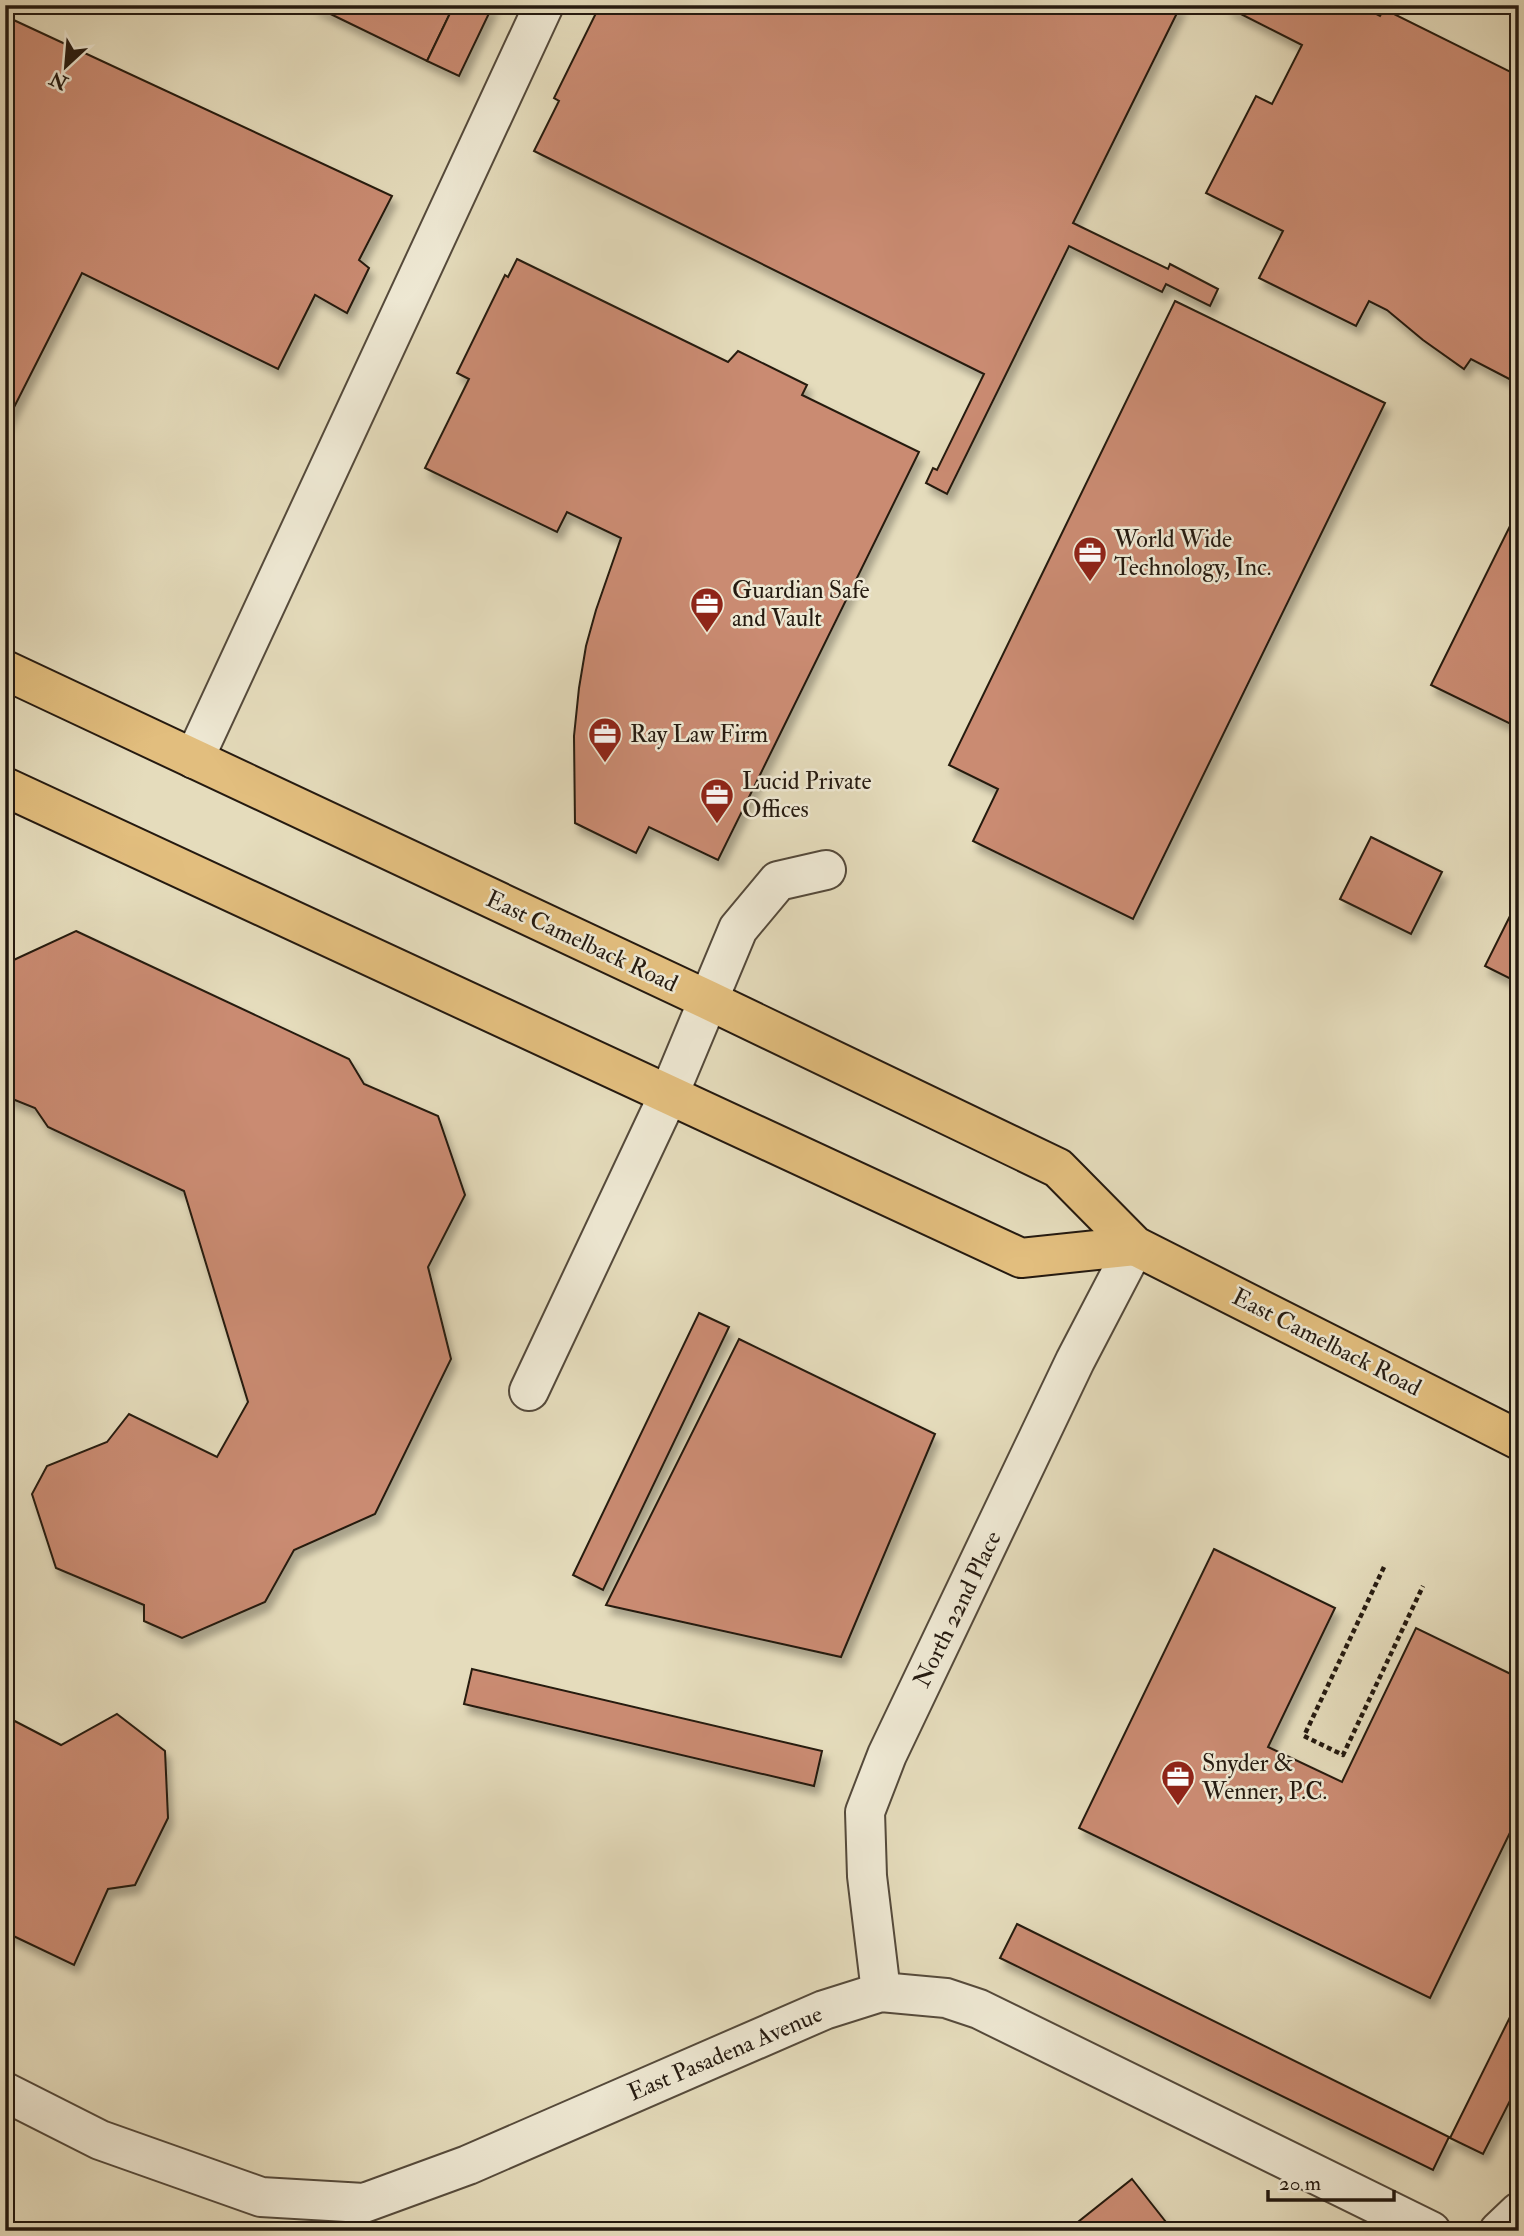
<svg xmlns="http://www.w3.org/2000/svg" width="1524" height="2236" font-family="'IM FELL Double Pica',serif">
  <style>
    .building { fill: #ca8b72; stroke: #251a10; stroke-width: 2; filter: url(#shadow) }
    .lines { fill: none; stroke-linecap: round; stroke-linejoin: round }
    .minor-casing { stroke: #554a3b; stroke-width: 42 }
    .major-casing { stroke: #251a10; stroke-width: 42 }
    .path { stroke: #251a10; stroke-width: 4.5; stroke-dasharray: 5 3.5; stroke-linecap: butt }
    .minor { stroke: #eee8d3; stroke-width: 38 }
    .major { stroke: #e2be7e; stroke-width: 38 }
    .labels { text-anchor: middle; stroke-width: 5; stroke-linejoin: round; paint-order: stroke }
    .poi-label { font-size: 24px; fill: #251a10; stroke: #eee8d3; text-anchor: start }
    .street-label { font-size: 24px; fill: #251a10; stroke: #eee8d3 }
  </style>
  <defs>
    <filter id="shadow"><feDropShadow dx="4.5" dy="8" stdDeviation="3.5" flood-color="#0004"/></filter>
  </defs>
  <rect width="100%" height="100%" fill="#e5dcbc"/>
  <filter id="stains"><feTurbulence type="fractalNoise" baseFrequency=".00286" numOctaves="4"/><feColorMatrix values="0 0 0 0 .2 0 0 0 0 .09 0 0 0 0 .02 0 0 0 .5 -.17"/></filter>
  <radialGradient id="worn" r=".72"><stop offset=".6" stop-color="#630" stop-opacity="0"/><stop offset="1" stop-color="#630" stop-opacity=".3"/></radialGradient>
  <g class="building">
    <path d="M 312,5 L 454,5 L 427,61 Z"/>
    <path d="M 454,5 L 493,5 L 459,76 L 427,61 Z"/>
    <path d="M 600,5 L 1181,5 L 1073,223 L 1168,269 L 1170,264 L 1218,289 L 1210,306 L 1166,284 L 1162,292 L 1069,246 L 947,494 L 926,483 L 933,468 L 937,470 L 984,374 L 534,151 L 559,101 L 554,98 Z"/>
    <path d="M 1228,5 L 1359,5 L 1380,16 L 1384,9 L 1519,76 L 1519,384 L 1471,359 L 1464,369 L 1423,340 L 1387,310 L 1369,301 L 1356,326 L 1259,278 L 1283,231 L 1206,193 L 1256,96 L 1272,104 L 1302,45 L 1227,7 Z"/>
    <path d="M 5,16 L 392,196 L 359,260 L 369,268 L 347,313 L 315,295 L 278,369 L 82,273 L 5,425 Z"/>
    <path d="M 517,259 L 728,362 L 738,351 L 807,385 L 802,395 L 919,452 L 718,860 L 649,827 L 636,853 L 575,823 L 574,736 L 579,688 L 586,646 L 596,610 L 621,538 L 567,512 L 557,532 L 425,468 L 469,379 L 457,373 L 505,275 L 508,277 Z"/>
    <path d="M 1175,301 L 1385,403 L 1133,919 L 973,841 L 998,789 L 949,765 Z"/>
    <path d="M 1510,526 L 1519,530 L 1519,728 L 1431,685 Z"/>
    <path d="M 1371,837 L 1442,872 L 1411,934 L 1340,899 Z"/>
    <path d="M 1519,898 L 1519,983 L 1485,966 Z"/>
    <path d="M 76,931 L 349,1059 L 364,1084 L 438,1116 L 465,1195 L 428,1267 L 451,1359 L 375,1514 L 294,1550 L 265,1602 L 182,1638 L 144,1621 L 144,1605 L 56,1568 L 32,1494 L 47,1466 L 107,1442 L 129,1414 L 217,1457 L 248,1402 L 184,1191 L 48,1127 L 35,1108 L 5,1096 L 5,964 Z"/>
    <path d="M 699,1313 L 729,1327 L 603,1590 L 573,1575 Z"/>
    <path d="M 739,1339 L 935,1434 L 841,1657 L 606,1605 Z"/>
    <path d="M 1214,1549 L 1335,1608 L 1268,1747 L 1342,1782 L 1416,1628 L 1519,1678 L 1519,1814 L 1430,1998 L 1079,1828 Z"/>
    <path d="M 472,1669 L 822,1751 L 814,1786 L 464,1704 Z"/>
    <path d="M 117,1714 L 165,1751 L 168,1818 L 135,1885 L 108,1889 L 74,1965 L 5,1932 L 5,1716 L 61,1745 Z"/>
    <path d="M 1017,1924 L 1449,2137 L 1433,2170 L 1000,1958 Z"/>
    <path d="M 1519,1999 L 1519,2083 L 1483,2154 L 1450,2138 Z"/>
    <path d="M 1132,2179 L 1173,2231 L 1085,2231 L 1078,2222 Z"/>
  </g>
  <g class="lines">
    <g class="minor-casing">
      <g id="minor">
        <path d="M 194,759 L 544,5"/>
        <path d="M 529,1391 L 669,1094 L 738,929 L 778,881 L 826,870"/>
        <path d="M 881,1992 L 867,1876 L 865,1812 L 887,1755 L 1075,1361 L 1135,1246"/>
        <path d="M 5,2092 L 100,2140 L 261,2197 L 364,2203 L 468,2165 L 824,2010 L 881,1992 L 946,1998 L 979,2009 L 1431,2231"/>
        <path d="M 1499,2231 L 1519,2212"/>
      </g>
    </g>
    <g class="major-casing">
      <g id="major">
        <path d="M 5,670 L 708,1000 L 1058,1168 L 1135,1246 L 1519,1440"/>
        <path d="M 5,787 L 1021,1258 L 1135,1246"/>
      </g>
    </g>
    <path class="path" d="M 1384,1567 L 1304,1736 L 1343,1755 L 1423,1586"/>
    <use href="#minor" class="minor"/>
    <use href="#major" class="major"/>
  </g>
  <defs>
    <g id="office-pin" transform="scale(1.75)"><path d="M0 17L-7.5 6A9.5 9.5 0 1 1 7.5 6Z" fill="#8f2418" stroke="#eee8d3"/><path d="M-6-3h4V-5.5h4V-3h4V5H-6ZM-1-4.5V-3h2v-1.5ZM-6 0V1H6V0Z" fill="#fff"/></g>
  </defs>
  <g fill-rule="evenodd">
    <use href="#office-pin" x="1090" y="553"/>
    <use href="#office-pin" x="707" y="604"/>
    <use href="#office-pin" x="605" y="734"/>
    <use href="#office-pin" x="717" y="795"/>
    <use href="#office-pin" x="1178" y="1777"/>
  </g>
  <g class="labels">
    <g class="poi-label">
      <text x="1114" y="547">World Wide<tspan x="1114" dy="28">Technology, Inc.</tspan></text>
      <text x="732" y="598">Guardian Safe<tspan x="732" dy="28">and Vault</tspan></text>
      <text x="630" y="742">Ray Law Firm</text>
      <text x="742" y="789">Lucid Private<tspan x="742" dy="28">Offices</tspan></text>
      <text x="1202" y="1771">Snyder &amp;<tspan x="1202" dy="28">Wenner, P.C.</tspan></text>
    </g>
    <g class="street-label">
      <text transform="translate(582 941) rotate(25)" y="8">East Camelback Road</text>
      <text transform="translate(1327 1342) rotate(27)" y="8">East Camelback Road</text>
      <text transform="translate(957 1609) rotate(-64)" y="8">North 22nd Place</text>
      <text transform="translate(725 2053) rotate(-23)" y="8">East Pasadena Avenue</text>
    </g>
  </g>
  <rect width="1524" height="2236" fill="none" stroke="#e5dcbc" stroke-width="28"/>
  <rect x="7" y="7" width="1510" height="2222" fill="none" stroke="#251a10" stroke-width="3.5"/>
  <rect x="14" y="14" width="1496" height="2208" fill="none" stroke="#251a10" stroke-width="2"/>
  <g transform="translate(66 66) rotate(206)" stroke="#eee8d3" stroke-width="5" paint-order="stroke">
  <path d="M0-5L12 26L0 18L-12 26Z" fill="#251a10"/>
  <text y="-10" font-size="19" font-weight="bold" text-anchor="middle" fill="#251a10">N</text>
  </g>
  <path d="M1268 2190v10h126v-10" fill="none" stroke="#251a10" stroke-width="3.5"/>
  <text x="1279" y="2190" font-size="21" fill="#251a10" stroke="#eee8d3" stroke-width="5" paint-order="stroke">20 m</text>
  <rect width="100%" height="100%" filter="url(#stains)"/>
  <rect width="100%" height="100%" fill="url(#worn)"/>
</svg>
